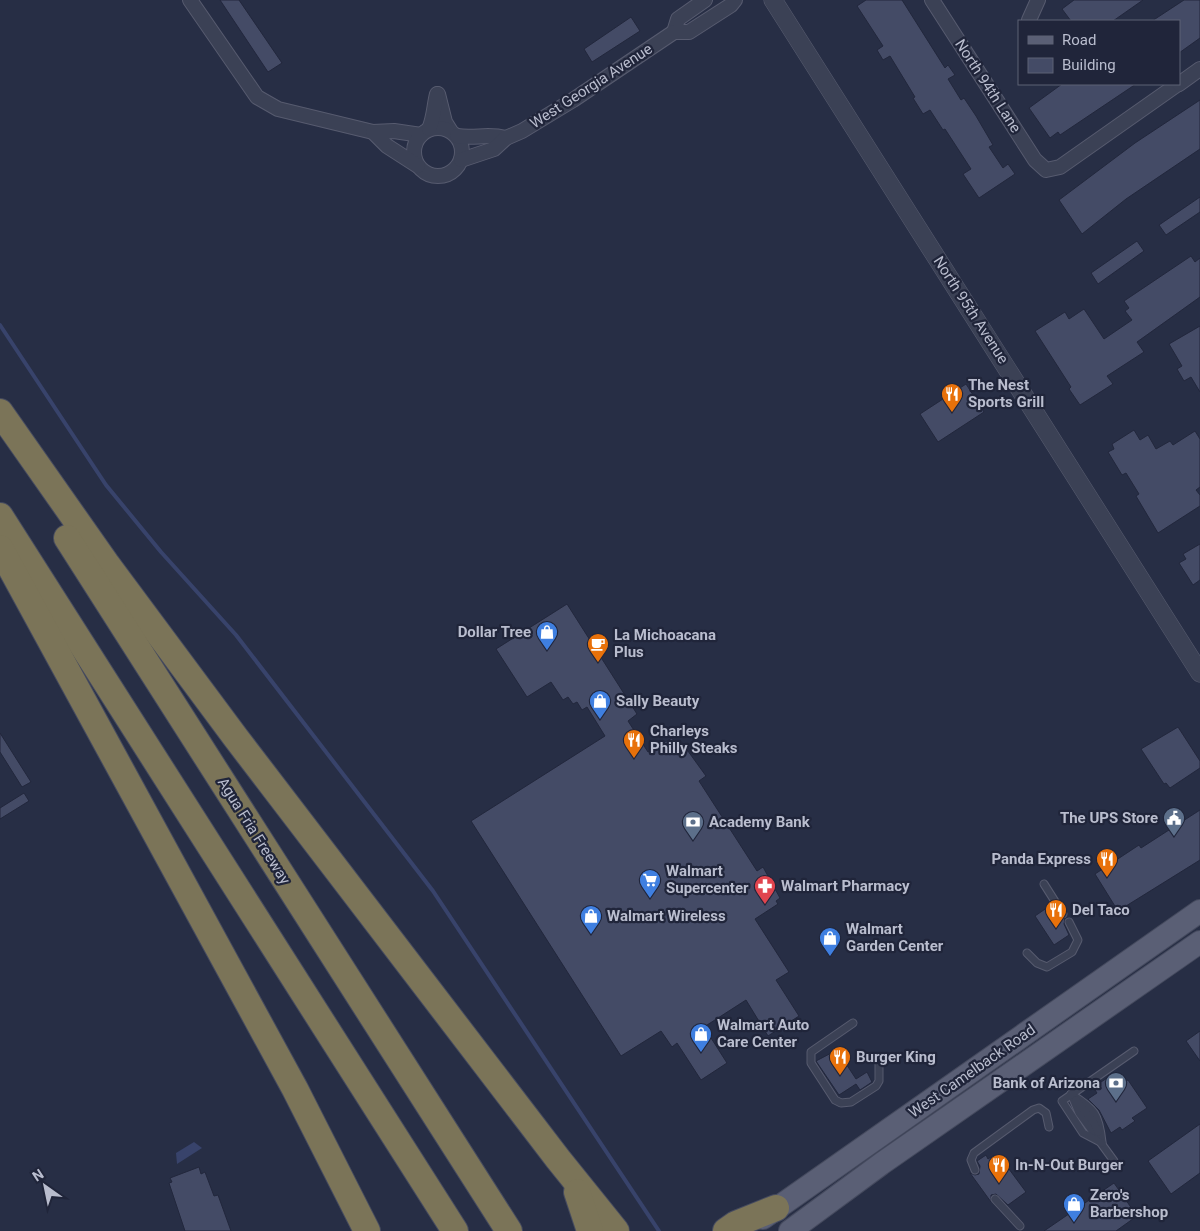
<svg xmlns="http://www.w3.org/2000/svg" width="1200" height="1231" font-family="Roboto,sans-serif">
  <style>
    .water { fill: #38436b }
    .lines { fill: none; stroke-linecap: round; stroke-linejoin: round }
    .stream { stroke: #38436b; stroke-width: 4 }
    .building { fill: #444b66; stroke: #22273c }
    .service-casing { stroke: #575b6f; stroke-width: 9 }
    .minor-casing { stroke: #575b6f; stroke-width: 16 }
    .tertiary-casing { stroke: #575b6f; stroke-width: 19 }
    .primary-casing { stroke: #454a5e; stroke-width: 24 }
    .motorway-casing { stroke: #464b5f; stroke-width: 28 }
    .service { stroke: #3b4155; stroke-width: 7 }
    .minor { stroke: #3b4155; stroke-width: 14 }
    .tertiary { stroke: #3b4155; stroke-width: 18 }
    .primary { stroke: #5a5f75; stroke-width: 22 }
    .motorway { stroke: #7b7458; stroke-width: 26 }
    .labels { text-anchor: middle; stroke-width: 4.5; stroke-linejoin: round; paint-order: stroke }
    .street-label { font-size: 15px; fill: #b9bdce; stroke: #20253a }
    .poi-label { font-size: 15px; font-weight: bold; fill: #b9bdce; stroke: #20253a; text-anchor: start }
  </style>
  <rect width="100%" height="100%" fill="#272e45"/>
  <path class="water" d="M 194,1142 L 202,1148 L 177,1164 L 176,1153 Z"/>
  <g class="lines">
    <path class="stream" d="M 0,325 L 106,485 L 161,552 L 236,635 L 433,891 L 659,1231"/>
  </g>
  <g class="building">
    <path d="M 220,0 L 239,0 L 282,63 L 268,72 Z"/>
    <path d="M 866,0 L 902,0 L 945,68 L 948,65 L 955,75 L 948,79 L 961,100 L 964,98 L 976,116 L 993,145 L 989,147 L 1003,168 L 1008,164 L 1015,174 L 979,198 L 963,174 L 971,169 L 945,129 L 943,130 L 930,110 L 923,114 L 913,98 L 915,97 L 890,56 L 883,60 L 877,50 L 883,46 L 857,6 Z"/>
    <path d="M 1074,0 L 1143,0 L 1113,21 L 1071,21 L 1062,9 Z"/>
    <path d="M 1184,0 L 1200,0 L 1200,38 L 1179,53 L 1179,21 L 1152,21 Z"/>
    <path d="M 631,17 L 640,31 L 592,62 L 584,49 Z"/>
    <path d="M 1062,84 L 1136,84 L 1060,135 L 1058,132 L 1050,138 L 1029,108 Z"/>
    <path d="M 1200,100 L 1200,149 L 1126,199 L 1082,234 L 1059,200 L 1135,143 Z"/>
    <path d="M 1200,197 L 1200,212 L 1166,235 L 1159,225 Z"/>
    <path d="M 1137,241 L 1144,251 L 1098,284 L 1091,273 Z"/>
    <path d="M 1191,256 L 1195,262 L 1200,258 L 1200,297 L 1137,342 L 1144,352 L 1107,376 L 1113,384 L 1080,405 L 1069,389 L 1071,387 L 1035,331 L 1065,312 L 1069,319 L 1084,309 L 1104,339 L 1132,320 L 1125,311 L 1129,308 L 1124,301 Z"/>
    <path d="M 1200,326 L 1200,392 L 1191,377 L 1184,381 L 1177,369 L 1182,366 L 1169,344 Z"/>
    <path d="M 966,384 L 984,412 L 938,442 L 920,414 Z"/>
    <path d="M 1134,430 L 1140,440 L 1148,435 L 1156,449 L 1170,441 L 1173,445 L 1195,431 L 1200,439 L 1200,487 L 1196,490 L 1200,495 L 1200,506 L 1158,533 L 1136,496 L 1139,494 L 1126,473 L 1122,475 L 1108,452 L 1114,449 L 1112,444 Z"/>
    <path d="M 1200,544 L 1200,580 L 1193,585 L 1179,563 L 1186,559 L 1183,554 Z"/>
    <path d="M 567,604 L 637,714 L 628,721 L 648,752 L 672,738 L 675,743 L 680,740 L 706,776 L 699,781 L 757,871 L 763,867 L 780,898 L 776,901 L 778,904 L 755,919 L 789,972 L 776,980 L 799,1016 L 768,1036 L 746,1000 L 704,1027 L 727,1063 L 701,1080 L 677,1043 L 672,1047 L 661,1031 L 621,1056 L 471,821 L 605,736 L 587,707 L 582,710 L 577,702 L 573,704 L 568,697 L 563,700 L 551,682 L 527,697 L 496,649 Z"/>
    <path d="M 1178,727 L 1200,761 L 1200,768 L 1170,788 L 1166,783 L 1164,784 L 1141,749 Z"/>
    <path d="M 0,733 L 31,782 L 22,787 L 0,752 Z"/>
    <path d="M 24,793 L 29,801 L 0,819 L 0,808 Z"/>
    <path d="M 1200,810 L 1200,860 L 1118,911 L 1095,874 L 1139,845 L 1141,848 Z"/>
    <path d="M 1051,905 L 1059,917 L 1065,919 L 1064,924 L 1069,935 L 1054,945 L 1035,916 Z"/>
    <path d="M 1200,1031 L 1200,1061 L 1186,1041 Z"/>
    <path d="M 837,1050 L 856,1079 L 867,1072 L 872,1082 L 860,1090 L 856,1084 L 839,1095 L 816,1061 Z"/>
    <path d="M 1112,1075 L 1115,1079 L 1121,1075 L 1125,1081 L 1128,1080 L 1147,1108 L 1132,1118 L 1135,1121 L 1122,1130 L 1120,1127 L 1111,1133 L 1099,1110 L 1088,1099 L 1097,1093 L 1093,1087 Z"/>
    <path d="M 1200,1124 L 1200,1173 L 1171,1194 L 1148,1161 Z"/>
    <path d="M 986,1155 L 988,1159 L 994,1155 L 997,1159 L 1000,1157 L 1026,1192 L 1008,1205 L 996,1194 L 991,1195 L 991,1202 L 970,1173 L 975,1175 L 979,1174 L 980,1166 L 977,1161 Z"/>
    <path d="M 199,1167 L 201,1174 L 205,1172 L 214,1196 L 218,1195 L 231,1231 L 185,1231 L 169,1183 L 172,1182 L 170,1178 Z"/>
    <path d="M 1114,1183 L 1137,1216 L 1116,1231 L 1044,1231 Z"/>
  </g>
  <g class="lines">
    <g class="service-casing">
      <g id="service">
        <path d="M 1044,884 L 1063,914"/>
        <path d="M 1027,953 L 1037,963 L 1047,967 L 1072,952 L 1078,940 L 1069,922"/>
        <path d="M 853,1023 L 811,1052 L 811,1063 L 835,1100 L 841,1103 L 851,1102 L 876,1086 L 879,1081 L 879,1064"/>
        <path d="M 1071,1094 L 1079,1113 L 1114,1161"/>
        <path d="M 1071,1094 C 1095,1109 1099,1114 1102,1142"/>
        <path d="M 1076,1100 L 1094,1123 L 1098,1132"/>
        <path d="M 1102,1143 L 1083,1133 L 1062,1101 L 1134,1051"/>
        <path d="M 975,1170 L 971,1160 L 974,1153 L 1033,1110 L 1039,1108 L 1046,1113 L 1049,1127"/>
        <path d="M 995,1199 L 1020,1226"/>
      </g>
    </g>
    <g class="minor-casing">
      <g id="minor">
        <path d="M 190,0 L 257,97 L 278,109 L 373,132 L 394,131 L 421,135"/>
        <path d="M 932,0 L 1035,160 L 1046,170 L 1060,167 L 1178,84"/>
        <path d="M 1029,20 L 1038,0"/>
        <path d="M 674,32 L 678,19 L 705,0"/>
        <path d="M 1179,84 L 1200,69"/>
        <path d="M 438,94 L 445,122 L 450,130"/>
        <circle cx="438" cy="152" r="24"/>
        <path d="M 429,129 C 434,118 434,106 437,94"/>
        <path d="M 373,132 L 387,146 L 418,166"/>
        <path d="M 457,136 C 476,139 486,133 506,138"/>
        <path d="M 461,160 L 494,149 L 506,138 L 522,131 L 573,100 L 674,32 L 689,32 L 731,5 L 735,0"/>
      </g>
    </g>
    <g class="tertiary-casing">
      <path id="tertiary" d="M 773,0 L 1200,673"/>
    </g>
    <g class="primary-casing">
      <g id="primary">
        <path d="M 763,1218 L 1200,911"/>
        <path d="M 790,1231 L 881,1164 L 1200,942"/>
      </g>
    </g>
    <g class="motorway-casing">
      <g id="motorway">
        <path d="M 0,412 L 106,563 L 236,738 L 558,1159 L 616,1231"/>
        <path d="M 0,516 L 455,1231"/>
        <path d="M 67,538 L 509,1231"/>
        <path d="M 0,548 L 295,1089 L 367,1231"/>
        <path d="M 577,1192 L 590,1231"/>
        <path d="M 726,1231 L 736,1224 L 776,1208"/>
      </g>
    </g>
    <use href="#service" class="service"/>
    <use href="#minor" class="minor"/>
    <use href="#tertiary" class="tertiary"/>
    <use href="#primary" class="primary"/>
    <use href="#motorway" class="motorway"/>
  </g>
  <defs>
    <g id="restaurant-pin" transform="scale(1.125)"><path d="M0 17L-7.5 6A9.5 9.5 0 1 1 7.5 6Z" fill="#e8710a" stroke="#20253a"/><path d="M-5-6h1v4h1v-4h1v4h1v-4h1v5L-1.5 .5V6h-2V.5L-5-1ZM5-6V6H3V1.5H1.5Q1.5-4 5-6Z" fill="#fff"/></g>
    <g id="shop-pin" transform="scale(1.125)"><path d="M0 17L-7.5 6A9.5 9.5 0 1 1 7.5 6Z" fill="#3f7fe0" stroke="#20253a"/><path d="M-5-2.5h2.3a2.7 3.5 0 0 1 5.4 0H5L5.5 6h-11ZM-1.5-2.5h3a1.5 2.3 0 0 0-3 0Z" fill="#fff"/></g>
    <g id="cafe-pin" transform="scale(1.125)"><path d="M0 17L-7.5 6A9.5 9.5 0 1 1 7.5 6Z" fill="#e8710a" stroke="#20253a"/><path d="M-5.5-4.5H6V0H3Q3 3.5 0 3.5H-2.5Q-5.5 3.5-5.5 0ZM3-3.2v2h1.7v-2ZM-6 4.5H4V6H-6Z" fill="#fff"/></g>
    <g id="civic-pin" transform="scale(1.125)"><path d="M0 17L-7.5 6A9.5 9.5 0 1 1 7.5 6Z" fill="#5c6f8a" stroke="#20253a"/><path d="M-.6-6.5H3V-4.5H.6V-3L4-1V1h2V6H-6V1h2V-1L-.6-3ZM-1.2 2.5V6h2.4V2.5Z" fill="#fff"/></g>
    <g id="bank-pin" transform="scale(1.125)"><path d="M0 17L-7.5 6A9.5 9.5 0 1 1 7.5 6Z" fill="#5c6f8a" stroke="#20253a"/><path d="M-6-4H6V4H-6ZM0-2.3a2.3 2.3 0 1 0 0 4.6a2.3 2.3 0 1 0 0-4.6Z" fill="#fff"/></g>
    <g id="supermarket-pin" transform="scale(1.125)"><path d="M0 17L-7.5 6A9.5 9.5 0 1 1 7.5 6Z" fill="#3f7fe0" stroke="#20253a"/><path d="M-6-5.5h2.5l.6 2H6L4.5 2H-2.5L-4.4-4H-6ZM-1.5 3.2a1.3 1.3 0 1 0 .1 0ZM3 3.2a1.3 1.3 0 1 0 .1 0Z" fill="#fff"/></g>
    <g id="pharmacy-pin" transform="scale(1.125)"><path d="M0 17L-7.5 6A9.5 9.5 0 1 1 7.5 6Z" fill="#e0444e" stroke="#20253a"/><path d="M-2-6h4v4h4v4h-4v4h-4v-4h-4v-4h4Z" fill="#fff"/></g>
  </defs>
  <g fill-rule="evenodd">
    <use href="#restaurant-pin" x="952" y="394"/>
    <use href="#shop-pin" x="547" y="632"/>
    <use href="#cafe-pin" x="598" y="644"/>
    <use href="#shop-pin" x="600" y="701"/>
    <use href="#restaurant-pin" x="634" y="740"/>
    <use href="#civic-pin" x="1174" y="818"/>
    <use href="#bank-pin" x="693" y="822"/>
    <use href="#restaurant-pin" x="1107" y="859"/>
    <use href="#supermarket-pin" x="650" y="880"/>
    <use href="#pharmacy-pin" x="765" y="886"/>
    <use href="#restaurant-pin" x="1056" y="910"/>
    <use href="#shop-pin" x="591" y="916"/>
    <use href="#shop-pin" x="830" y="938"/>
    <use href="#shop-pin" x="701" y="1034"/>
    <use href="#restaurant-pin" x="840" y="1057"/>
    <use href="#bank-pin" x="1116" y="1083"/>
    <use href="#restaurant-pin" x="999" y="1165"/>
    <use href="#shop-pin" x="1074" y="1204"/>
  </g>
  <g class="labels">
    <g class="street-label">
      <text transform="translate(591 86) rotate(-33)" y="5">West Georgia Avenue</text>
      <text transform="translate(988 86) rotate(57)" y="5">North 94th Lane</text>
      <text transform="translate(971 310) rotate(57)" y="5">North 95th Avenue</text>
      <text transform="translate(254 831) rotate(58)" y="5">Agua Fria Freeway</text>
      <text transform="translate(972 1071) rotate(-35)" y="5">West Camelback Road</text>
    </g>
    <g class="poi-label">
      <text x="968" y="390">The Nest<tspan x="968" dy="17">Sports Grill</tspan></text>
      <text x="531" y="637" text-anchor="end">Dollar Tree</text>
      <text x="614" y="640">La Michoacana<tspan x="614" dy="17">Plus</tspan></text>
      <text x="616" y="706">Sally Beauty</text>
      <text x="650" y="736">Charleys<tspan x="650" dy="17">Philly Steaks</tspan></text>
      <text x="1158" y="823" text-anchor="end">The UPS Store</text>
      <text x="709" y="827">Academy Bank</text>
      <text x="1091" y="864" text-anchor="end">Panda Express</text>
      <text x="666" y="876">Walmart<tspan x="666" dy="17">Supercenter</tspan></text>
      <text x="781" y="891">Walmart Pharmacy</text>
      <text x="1072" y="915">Del Taco</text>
      <text x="607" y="921">Walmart Wireless</text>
      <text x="846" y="934">Walmart<tspan x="846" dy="17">Garden Center</tspan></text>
      <text x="717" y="1030">Walmart Auto<tspan x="717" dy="17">Care Center</tspan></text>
      <text x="856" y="1062">Burger King</text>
      <text x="1100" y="1088" text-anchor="end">Bank of Arizona</text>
      <text x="1015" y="1170">In-N-Out Burger</text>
      <text x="1090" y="1200">Zero's<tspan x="1090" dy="17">Barbershop</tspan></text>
    </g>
  </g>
  <rect x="1018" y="20" width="162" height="65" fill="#20253a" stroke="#5d6275"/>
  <rect x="1028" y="36" width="25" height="8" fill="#5a5f75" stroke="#5d6275"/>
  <text x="1062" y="45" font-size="15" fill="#b9bdce">Road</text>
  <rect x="1028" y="58" width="25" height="15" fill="#444b66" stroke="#5d6275"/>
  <text x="1062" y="70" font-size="15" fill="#b9bdce">Building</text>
  <g transform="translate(45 1186) rotate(327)" stroke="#20253a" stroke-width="4" paint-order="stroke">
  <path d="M0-4L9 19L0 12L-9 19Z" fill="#b9bdce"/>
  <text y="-8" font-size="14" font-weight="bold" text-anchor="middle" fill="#b9bdce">N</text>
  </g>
</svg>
